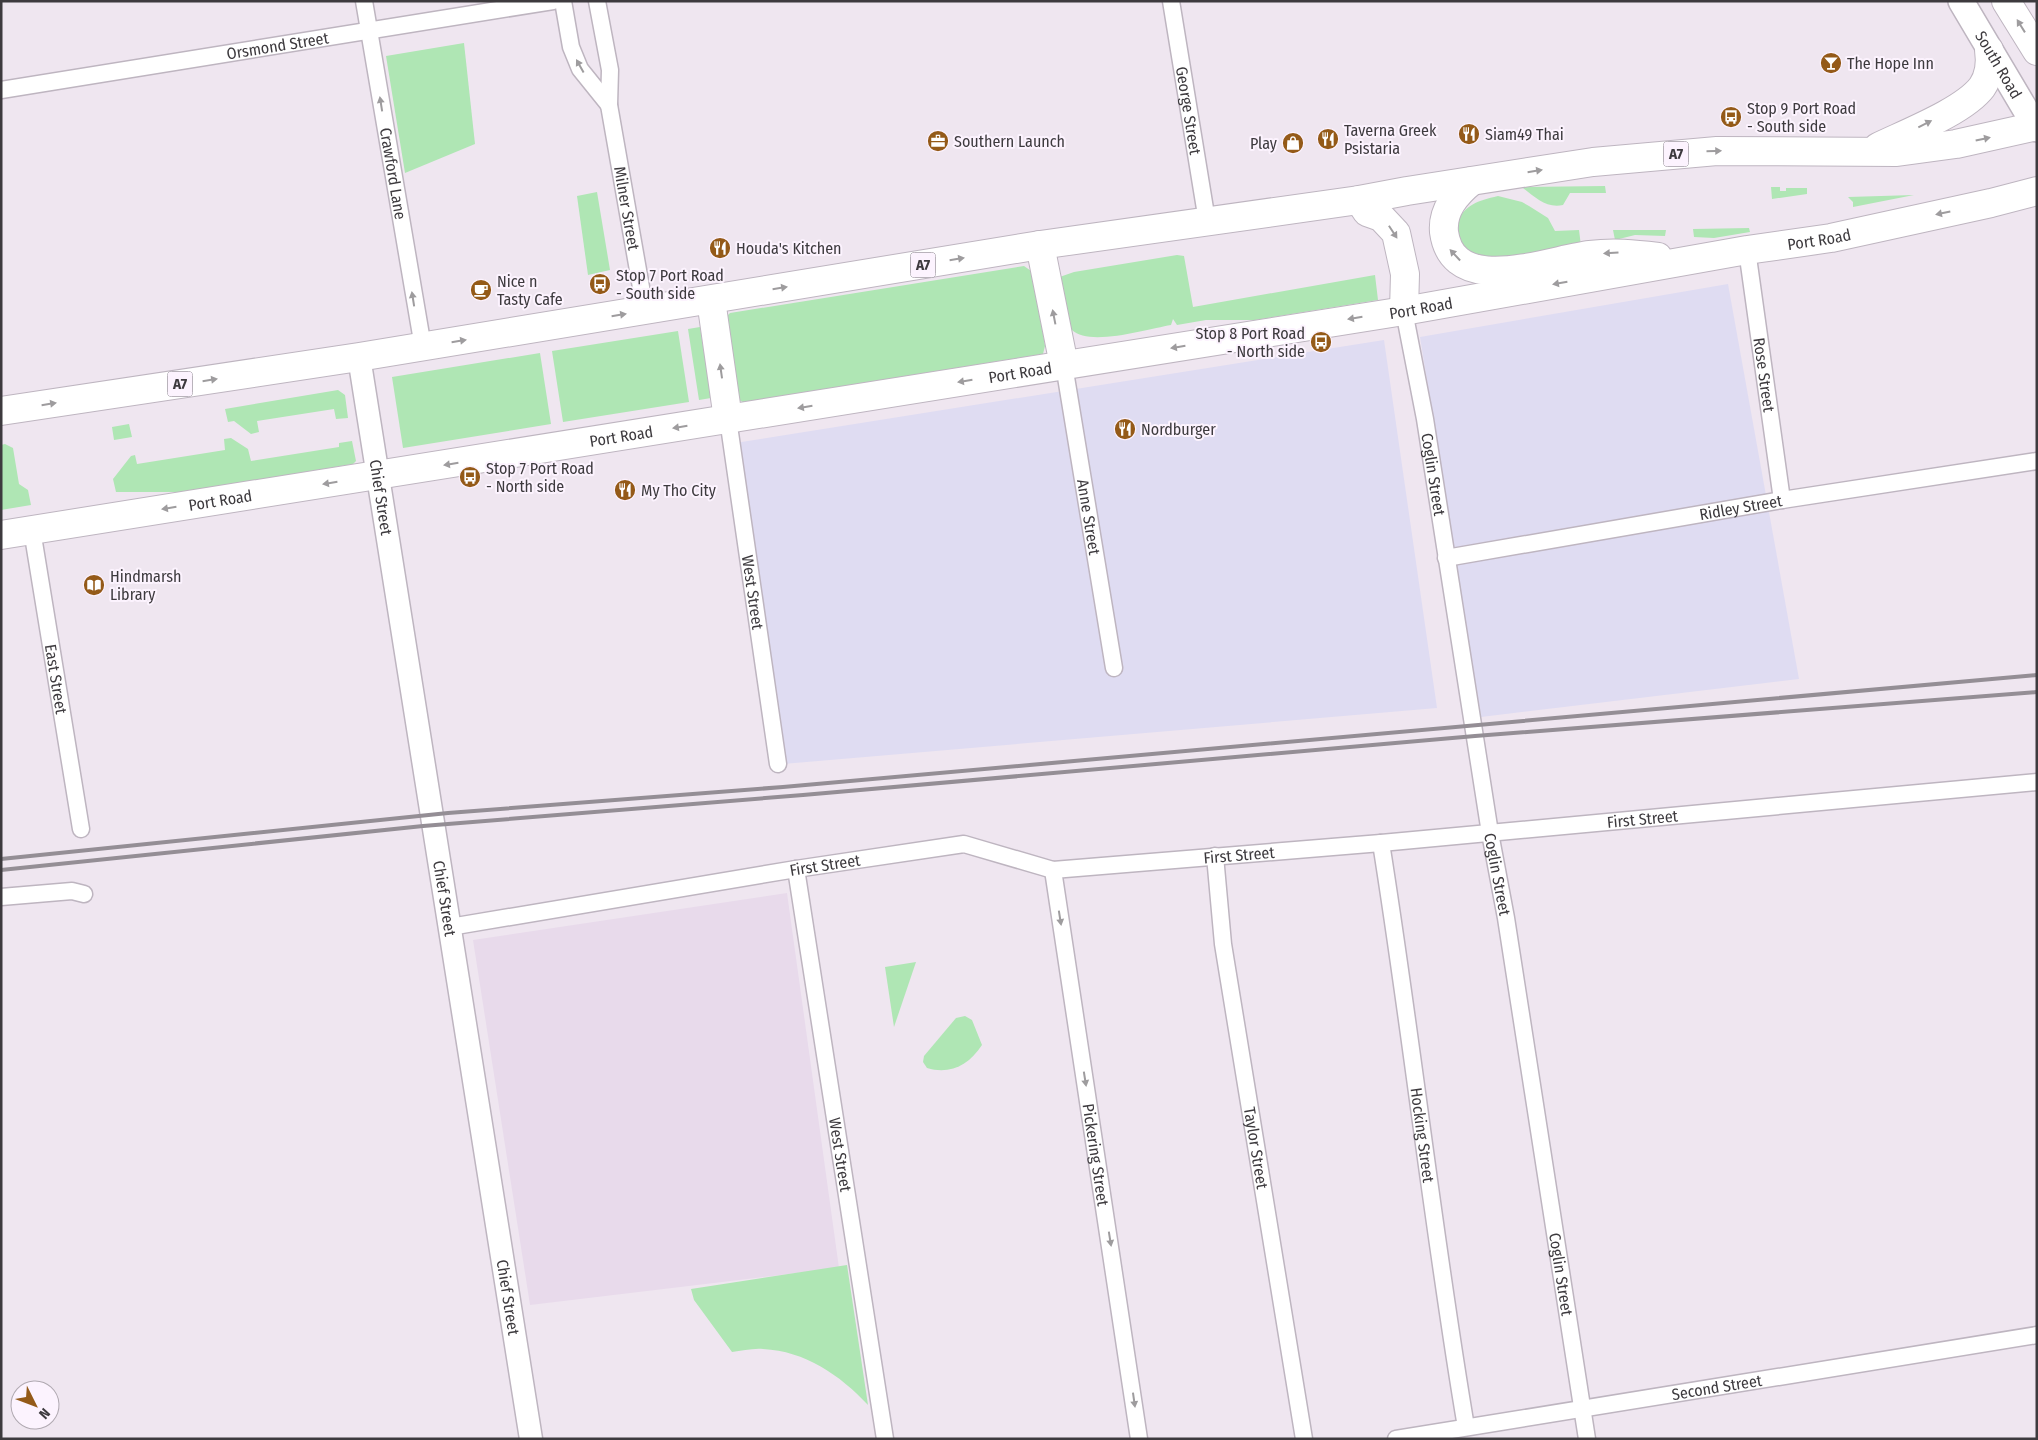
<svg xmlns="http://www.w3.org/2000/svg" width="2038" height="1440" font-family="'Fira Sans Condensed',sans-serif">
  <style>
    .built { fill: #e8daeb }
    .industrial { fill: #dfdcf2 }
    .green { fill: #afe6b4 }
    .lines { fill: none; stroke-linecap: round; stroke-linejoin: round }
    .street-casing { stroke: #beb5c0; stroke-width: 19 }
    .secondary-casing { stroke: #beb5c0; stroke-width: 25 }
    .primary-casing { stroke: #beb5c0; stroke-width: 28 }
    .highway-casing { stroke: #beb5c0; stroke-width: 30 }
    .street { stroke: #fff; stroke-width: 16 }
    .secondary { stroke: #fff; stroke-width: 22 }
    .primary { stroke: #fff; stroke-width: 25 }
    .highway { stroke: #fff; stroke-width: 28 }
    .rail { stroke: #948e95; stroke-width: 4 }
    .oneway { fill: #9e9c9e }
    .labels { text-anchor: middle; stroke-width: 4; stroke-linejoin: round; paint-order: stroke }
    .shield { fill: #fcf3fe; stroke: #767278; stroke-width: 1 }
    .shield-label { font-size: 15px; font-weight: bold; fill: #3d3a3e }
    .street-label { font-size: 16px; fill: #3d3a3e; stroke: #fcf3fe }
    .poi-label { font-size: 16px; fill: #3d3a3e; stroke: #fcf3fe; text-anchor: start }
  </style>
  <rect width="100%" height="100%" fill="#efe6f0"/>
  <path class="built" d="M 787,893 L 839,1268 L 530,1305 L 473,940 Z"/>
  <g class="industrial">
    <path d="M 1728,284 L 1799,679 L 1481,717 L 1420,337 Z"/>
    <path d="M 1384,340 L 1437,708 L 783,764 L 735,443 Z"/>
  </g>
  <g class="green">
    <path d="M 464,43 L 475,144 L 405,173 L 386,56 Z"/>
    <path d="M 1605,186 L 1606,193 L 1570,193 L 1563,205 C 1547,209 1535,197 1523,188 L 1524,187 Z"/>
    <path d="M 1771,187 L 1780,187 L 1780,191 L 1786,191 L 1786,188 L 1807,188 L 1807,194 L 1772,199 Z"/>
    <path d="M 597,192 L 610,270 L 588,275 L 577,196 Z"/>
    <path d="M 1914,195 L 1853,207 L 1853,202 L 1848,197 Z"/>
    <path d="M 1498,196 L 1522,202 L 1529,206 L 1548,218 L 1555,231 L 1579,230 L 1581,246 L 1506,261 L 1481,259 L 1464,250 L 1455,224 C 1466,204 1477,201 1498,196 Z"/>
    <path d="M 1749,228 L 1750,232 L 1714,238 L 1694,237 L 1693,229 Z"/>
    <path d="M 1613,230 L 1666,230 L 1665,236 L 1635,235 L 1615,240 Z"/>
    <path d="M 1177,255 L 1184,256 L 1193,307 L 1375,275 L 1378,300 L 1255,320 L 1206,320 L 1177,325 L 1173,319 L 1171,325 C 1148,329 1089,347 1072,330 C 1060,318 1056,295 1051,280 L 1074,272 Z"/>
    <path d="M 1024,266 L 1034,273 L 1045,346 L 1043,354 L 743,402 L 734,398 L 723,320 L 730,313 Z"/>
    <path d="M 700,327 L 711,398 L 699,400 L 688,329 Z"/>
    <path d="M 678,331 L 689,402 L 563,422 L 552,351 Z"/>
    <path d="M 540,353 L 551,424 L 403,448 L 392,377 Z"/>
    <path d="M 338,390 L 345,395 L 348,418 L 336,419 L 334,409 L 257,421 L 259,432 L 251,434 L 234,421 L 228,422 L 225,409 Z"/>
    <path d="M 129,424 L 132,437 L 114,440 L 112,427 Z"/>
    <path d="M 231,438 L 248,449 L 251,461 L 339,447 L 339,443 L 352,441 L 356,461 L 353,464 L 184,492 L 116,492 L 113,479 L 131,456 L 135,455 L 137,464 L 225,450 L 224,439 Z"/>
    <path d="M 5,444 L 13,448 L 19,484 L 28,490 L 31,505 L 1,510 L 1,445 Z"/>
    <path d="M 916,962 L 894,1027 L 885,967 Z"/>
    <path d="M 965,1016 L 972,1020 L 982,1045 C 969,1065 950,1075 927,1068 L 923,1062 L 924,1056 L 956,1018 Z"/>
    <path d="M 847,1265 L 868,1405 C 840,1375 805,1351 763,1349 C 753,1348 742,1351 732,1352 L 694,1300 L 691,1289 Z"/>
  </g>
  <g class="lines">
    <g class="street-casing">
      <g id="street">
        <path id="s1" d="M 364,1 L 423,347"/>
        <path d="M 563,1 L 571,47 L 580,69 L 609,105"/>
        <path id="s2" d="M 597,1 L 610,70 L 609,105 L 645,310"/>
        <path id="s3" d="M 1171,1 L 1207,221"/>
        <path id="s4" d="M 1,90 L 553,1"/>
        <path id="s5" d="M 1747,250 L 1782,500"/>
        <path id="s6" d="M 1404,311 L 1425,419 L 1490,833 L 1506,918 L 1587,1439"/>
        <path id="s7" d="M 1064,365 L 1114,668"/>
        <path id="s8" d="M 728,419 L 778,764"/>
        <path id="s9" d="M 32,530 L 81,829"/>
        <path id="s10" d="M 1446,558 L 1782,500 L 2037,461"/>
        <path id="s11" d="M 1381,843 C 1412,1037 1433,1233 1466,1427"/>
        <path id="s12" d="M 1215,856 L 1223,944 L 1304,1439"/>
        <path id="s13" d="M 796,869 L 885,1439"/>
        <path id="s14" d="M 1053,870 L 1139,1439"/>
        <path d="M 1,897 L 72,891 L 84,894"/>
        <path id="s15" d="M 450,927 L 796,869 L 964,844 L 1053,870 L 1381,843 L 2037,782"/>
        <path id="s16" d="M 1396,1439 L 2037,1335"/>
      </g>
    </g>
    <g class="secondary-casing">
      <g id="secondary">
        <path id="s17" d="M 359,357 L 531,1439"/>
      </g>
    </g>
    <g class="primary-casing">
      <g id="primary">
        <path id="s18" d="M 1961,1 L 2037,129"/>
      </g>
    </g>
    <g class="highway-casing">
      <g id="highway">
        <path d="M 2006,1 L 2037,51"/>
        <path d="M 1878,147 C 1907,133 1964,111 1982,87 C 1990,75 1991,63 1989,50"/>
        <path d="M 1472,181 C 1456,194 1442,210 1444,232 C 1453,299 1548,260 1590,255 C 1613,252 1634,254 1658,257"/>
        <path d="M 1359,200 L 1367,212 L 1381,217 L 1396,233 L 1405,274 L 1404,311"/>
        <path d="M 1040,245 L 1064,365"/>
        <path d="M 711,300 L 728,419"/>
        <path d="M 1,411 L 359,357 L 1040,245 L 1359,200 L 1407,191 L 1593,162 L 1717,151 L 1897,152 L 1956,144 L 2037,126"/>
        <path id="s19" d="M 1,535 L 1404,311 L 1747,250 L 1831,238 L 1991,203 L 2037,191"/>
      </g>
    </g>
    <use href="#street" class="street"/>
    <use href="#secondary" class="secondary"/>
    <use href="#primary" class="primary"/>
    <use href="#highway" class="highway"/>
    <g class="rail">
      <path d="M 1,859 L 448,813 L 783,787 L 2037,675"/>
      <path d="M 1,870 L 423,826 L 803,795 L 1475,736 L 2037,692"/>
    </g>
  </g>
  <defs><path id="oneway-solid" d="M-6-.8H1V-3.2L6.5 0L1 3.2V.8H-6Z" transform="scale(1.25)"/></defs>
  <g class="oneway">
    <use href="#oneway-solid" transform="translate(2021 26) rotate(-122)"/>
    <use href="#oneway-solid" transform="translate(580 66) rotate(-119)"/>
    <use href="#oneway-solid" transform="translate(381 104) rotate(-99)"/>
    <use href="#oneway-solid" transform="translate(1925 124) rotate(-27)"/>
    <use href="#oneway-solid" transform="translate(1983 139) rotate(-12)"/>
    <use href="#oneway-solid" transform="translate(1714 151) rotate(-1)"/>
    <use href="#oneway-solid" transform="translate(1535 171) rotate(-9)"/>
    <use href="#oneway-solid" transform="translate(1943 213) rotate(168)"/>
    <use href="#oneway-solid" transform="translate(1393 232) rotate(57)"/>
    <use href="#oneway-solid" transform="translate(1611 253) rotate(176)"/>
    <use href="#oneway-solid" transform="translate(1455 255) rotate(-133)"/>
    <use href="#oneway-solid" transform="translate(957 259) rotate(-9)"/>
    <use href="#oneway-solid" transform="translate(1560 283) rotate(170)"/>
    <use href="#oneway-solid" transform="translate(780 288) rotate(-9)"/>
    <use href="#oneway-solid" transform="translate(413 299) rotate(-99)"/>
    <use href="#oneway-solid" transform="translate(619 315) rotate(-9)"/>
    <use href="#oneway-solid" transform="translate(1054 317) rotate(-101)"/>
    <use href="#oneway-solid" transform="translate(1355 318) rotate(171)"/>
    <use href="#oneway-solid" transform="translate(459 341) rotate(-9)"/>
    <use href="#oneway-solid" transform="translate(1178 347) rotate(171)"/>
    <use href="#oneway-solid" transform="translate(721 371) rotate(-98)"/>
    <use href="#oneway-solid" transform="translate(210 380) rotate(-9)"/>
    <use href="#oneway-solid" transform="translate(965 381) rotate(171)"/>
    <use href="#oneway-solid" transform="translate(49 404) rotate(-9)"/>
    <use href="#oneway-solid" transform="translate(805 407) rotate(171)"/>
    <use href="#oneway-solid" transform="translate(680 427) rotate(171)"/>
    <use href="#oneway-solid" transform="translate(451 464) rotate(171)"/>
    <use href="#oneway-solid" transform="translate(330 483) rotate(171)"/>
    <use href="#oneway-solid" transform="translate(169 508) rotate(171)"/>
    <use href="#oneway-solid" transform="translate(1060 918) rotate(81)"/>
    <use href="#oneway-solid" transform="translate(1085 1079) rotate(81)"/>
    <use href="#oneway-solid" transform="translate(1110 1239) rotate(81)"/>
    <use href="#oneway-solid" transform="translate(1134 1400) rotate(82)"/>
  </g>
  <defs>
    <g id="bar-disc" transform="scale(1.125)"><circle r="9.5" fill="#945a18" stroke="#fcf3fe"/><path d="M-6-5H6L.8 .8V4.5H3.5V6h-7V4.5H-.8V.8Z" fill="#fff"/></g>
    <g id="bus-disc" transform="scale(1.125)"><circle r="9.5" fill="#945a18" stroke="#fcf3fe"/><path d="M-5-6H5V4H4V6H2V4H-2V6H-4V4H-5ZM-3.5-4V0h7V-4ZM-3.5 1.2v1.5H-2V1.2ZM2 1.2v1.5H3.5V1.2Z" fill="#fff"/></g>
    <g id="restaurant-disc" transform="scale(1.125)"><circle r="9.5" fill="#945a18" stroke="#fcf3fe"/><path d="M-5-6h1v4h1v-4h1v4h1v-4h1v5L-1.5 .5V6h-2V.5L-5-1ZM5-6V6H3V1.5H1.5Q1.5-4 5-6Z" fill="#fff"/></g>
    <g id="office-disc" transform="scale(1.125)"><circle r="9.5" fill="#945a18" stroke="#fcf3fe"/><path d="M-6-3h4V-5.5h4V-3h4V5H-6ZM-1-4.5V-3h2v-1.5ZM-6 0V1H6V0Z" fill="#fff"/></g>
    <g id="shop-disc" transform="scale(1.125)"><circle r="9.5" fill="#945a18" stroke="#fcf3fe"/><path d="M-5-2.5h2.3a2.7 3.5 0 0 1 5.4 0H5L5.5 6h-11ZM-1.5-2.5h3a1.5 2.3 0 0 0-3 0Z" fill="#fff"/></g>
    <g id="cafe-disc" transform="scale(1.125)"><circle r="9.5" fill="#945a18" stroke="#fcf3fe"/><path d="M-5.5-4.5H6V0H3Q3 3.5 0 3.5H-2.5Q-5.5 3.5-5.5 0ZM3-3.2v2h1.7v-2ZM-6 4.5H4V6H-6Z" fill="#fff"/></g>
    <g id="library-disc" transform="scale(1.125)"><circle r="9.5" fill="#945a18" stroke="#fcf3fe"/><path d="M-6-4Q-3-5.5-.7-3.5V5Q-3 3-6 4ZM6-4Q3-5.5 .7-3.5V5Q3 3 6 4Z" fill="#fff"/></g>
  </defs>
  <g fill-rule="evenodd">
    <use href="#bar-disc" x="1831" y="63"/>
    <use href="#bus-disc" x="1731" y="117"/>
    <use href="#restaurant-disc" x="1469" y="134"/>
    <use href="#restaurant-disc" x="1328" y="139"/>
    <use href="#office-disc" x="938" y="141"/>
    <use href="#shop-disc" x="1293" y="143"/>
    <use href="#restaurant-disc" x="720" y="248"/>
    <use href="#bus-disc" x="600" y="284"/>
    <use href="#cafe-disc" x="481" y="290"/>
    <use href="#bus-disc" x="1321" y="342"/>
    <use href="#restaurant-disc" x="1125" y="429"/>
    <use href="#bus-disc" x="470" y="477"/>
    <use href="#restaurant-disc" x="625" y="490"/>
    <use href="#library-disc" x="94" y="585"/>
  </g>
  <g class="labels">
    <g class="shield">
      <rect x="1663.5" y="141.5" width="25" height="25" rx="4"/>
      <rect x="910.5" y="252.5" width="25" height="25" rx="4"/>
      <rect x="167.5" y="371.5" width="25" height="25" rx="4"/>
    </g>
    <g class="shield-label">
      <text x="1676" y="159">A7</text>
      <text x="923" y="270">A7</text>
      <text x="180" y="389">A7</text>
    </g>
    <g class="street-label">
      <text dy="6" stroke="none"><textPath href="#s4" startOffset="280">Orsmond Street</textPath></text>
      <text dy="6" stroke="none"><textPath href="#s18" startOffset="74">South Road</textPath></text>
      <text dy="6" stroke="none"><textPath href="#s3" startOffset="111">George Street</textPath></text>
      <text dy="6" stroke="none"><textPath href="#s1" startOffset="175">Crawford Lane</textPath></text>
      <text dy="6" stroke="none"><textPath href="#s2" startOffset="210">Milner Street</textPath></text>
      <text dy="6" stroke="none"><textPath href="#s19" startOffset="1842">Port Road</textPath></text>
      <text dy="6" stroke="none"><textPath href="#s19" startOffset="1438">Port Road</textPath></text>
      <text dy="6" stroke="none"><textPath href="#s19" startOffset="1032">Port Road</textPath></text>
      <text dy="6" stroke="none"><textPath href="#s5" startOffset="126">Rose Street</textPath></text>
      <text dy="6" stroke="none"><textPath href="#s19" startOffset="628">Port Road</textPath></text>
      <text dy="6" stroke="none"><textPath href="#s6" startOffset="166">Coglin Street</textPath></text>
      <text dy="6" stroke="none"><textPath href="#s17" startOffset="142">Chief Street</textPath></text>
      <text dy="6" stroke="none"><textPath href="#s19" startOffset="222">Port Road</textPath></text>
      <text dy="6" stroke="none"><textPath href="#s10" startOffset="299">Ridley Street</textPath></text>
      <text dy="6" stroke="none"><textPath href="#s7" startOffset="154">Anne Street</textPath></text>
      <text dy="6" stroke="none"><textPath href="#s8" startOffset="175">West Street</textPath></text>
      <text dy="6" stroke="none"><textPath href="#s9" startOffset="151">East Street</textPath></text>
      <text dy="6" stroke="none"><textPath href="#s15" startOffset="1205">First Street</textPath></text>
      <text dy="6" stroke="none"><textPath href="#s15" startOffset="800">First Street</textPath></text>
      <text dy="6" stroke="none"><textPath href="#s15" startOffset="380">First Street</textPath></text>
      <text dy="6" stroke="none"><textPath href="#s6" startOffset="571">Coglin Street</textPath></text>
      <text dy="6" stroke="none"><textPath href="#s17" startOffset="548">Chief Street</textPath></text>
      <text dy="6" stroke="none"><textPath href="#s11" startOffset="295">Hocking Street</textPath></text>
      <text dy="6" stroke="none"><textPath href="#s12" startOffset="295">Taylor Street</textPath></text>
      <text dy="6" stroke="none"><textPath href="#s13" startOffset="289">West Street</textPath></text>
      <text dy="6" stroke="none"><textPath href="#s14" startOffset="288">Pickering Street</textPath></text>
      <text dy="6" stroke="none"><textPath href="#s6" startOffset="976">Coglin Street</textPath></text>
      <text dy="6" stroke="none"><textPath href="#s17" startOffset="952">Chief Street</textPath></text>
      <text dy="6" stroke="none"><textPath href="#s16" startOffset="325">Second Street</textPath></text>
    </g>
    <g class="poi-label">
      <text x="1847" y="69">The Hope Inn</text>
      <text x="1747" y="114">Stop 9 Port Road<tspan x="1747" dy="18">- South side</tspan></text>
      <text x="1344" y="136">Taverna Greek<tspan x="1344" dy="18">Psistaria</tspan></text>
      <text x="1485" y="140">Siam49 Thai</text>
      <text x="954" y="147">Southern Launch</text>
      <text x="1277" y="149" text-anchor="end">Play</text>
      <text x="736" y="254">Houda's Kitchen</text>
      <text x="616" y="281">Stop 7 Port Road<tspan x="616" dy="18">- South side</tspan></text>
      <text x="497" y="287">Nice n<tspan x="497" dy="18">Tasty Cafe</tspan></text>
      <text x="1305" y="339" text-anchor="end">Stop 8 Port Road<tspan x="1305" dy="18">- North side</tspan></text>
      <text x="1141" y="435">Nordburger</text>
      <text x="486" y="474">Stop 7 Port Road<tspan x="486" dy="18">- North side</tspan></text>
      <text x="641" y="496">My Tho City</text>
      <text x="110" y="582">Hindmarsh<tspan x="110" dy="18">Library</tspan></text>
    </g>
  </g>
  <rect width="2038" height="1440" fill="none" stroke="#3d3a3e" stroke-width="5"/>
  <g transform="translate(35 1405) rotate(132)"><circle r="24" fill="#fcf3fe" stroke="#b0a9b1"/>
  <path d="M0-4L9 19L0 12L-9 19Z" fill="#945a18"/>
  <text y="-8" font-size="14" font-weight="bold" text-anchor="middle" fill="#3d3a3e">N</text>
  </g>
</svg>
